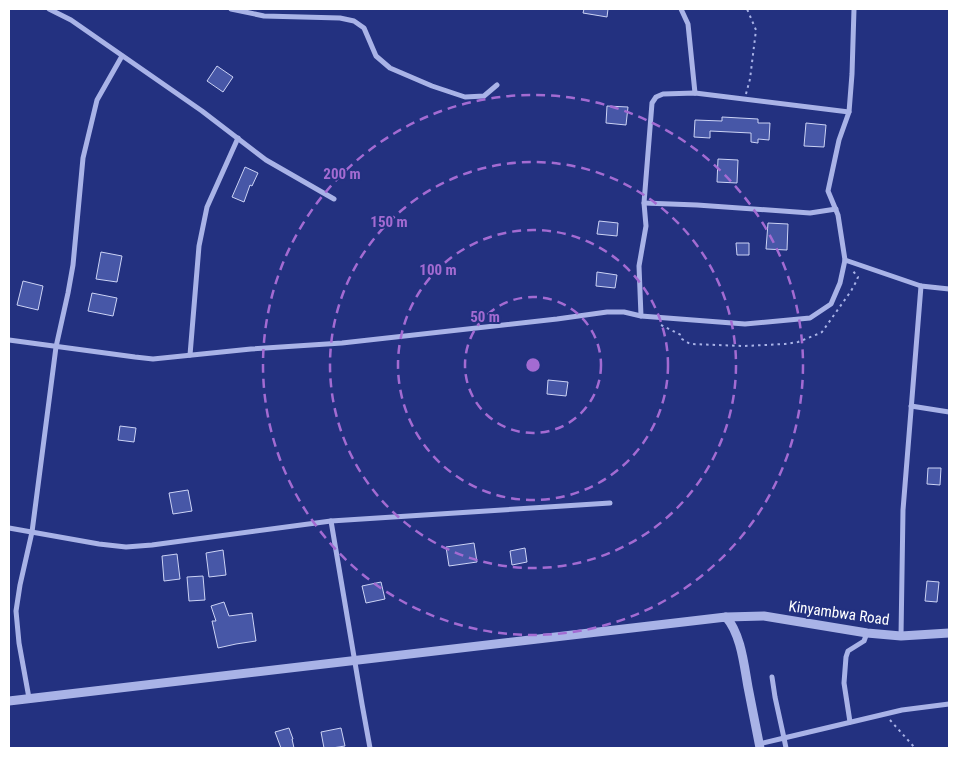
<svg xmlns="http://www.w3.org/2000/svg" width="958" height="757" font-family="'Roboto Condensed',sans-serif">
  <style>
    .building { fill: #4757a7; stroke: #ccd3f5 }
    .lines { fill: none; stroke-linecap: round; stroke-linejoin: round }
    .path { stroke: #a9b3e7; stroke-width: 2; stroke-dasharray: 2.5 4; stroke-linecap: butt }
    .minor { stroke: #a9b3e7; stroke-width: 5 }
    .tertiary { stroke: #a9b3e7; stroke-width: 9 }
    .ring { fill: none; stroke: #a36bd2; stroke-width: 2.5; stroke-dasharray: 9 6 }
    .labels { text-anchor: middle; stroke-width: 4; stroke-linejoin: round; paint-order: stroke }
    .street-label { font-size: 15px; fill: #fff; stroke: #233180 }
    .centre { fill: #a36bd2; stroke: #233180; stroke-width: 2.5 }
    .ring-label { font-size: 15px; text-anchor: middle; font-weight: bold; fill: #a36bd2; stroke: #233180; stroke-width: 4; stroke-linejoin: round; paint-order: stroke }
  </style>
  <rect width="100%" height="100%" fill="#233180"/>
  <g class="building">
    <path d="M 584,9 L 608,9 L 607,17 L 583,13 Z"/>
    <path d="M 217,66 L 233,77 L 223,92 L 207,81 Z"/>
    <path d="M 607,106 L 628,107 L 626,125 L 606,123 Z"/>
    <path d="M 722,117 L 758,119 L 758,123 L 770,123 L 769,140 L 758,139 L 758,143 L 751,142 L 751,133 L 710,131 L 710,138 L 694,137 L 695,120 L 722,121 Z"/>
    <path d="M 806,123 L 826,125 L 824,147 L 804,146 Z"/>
    <path d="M 718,159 L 738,160 L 737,183 L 717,182 Z"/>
    <path d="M 245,167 L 258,173 L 252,186 L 250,185 L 244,202 L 232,197 Z"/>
    <path d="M 599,221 L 618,223 L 617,236 L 597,234 Z"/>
    <path d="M 768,223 L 788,224 L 787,250 L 766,249 Z"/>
    <path d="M 736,243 L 749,243 L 749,255 L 737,255 Z"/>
    <path d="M 101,252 L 122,256 L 117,282 L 96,279 Z"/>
    <path d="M 597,272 L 617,275 L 615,288 L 596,286 Z"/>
    <path d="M 23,281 L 43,286 L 38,310 L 17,305 Z"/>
    <path d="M 92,293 L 117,298 L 113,316 L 88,311 Z"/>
    <path d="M 548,380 L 568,382 L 566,396 L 547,394 Z"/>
    <path d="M 120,426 L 136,428 L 134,442 L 118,440 Z"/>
    <path d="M 928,468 L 941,468 L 940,485 L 927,484 Z"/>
    <path d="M 188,490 L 192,511 L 173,514 L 169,493 Z"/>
    <path d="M 474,543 L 477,562 L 449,566 L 446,547 Z"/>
    <path d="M 525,548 L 527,562 L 512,565 L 510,551 Z"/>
    <path d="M 223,550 L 226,575 L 209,577 L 206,553 Z"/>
    <path d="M 177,554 L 180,579 L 164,581 L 162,556 Z"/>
    <path d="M 203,576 L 205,600 L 189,601 L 187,577 Z"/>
    <path d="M 927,581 L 939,582 L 937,602 L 925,601 Z"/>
    <path d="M 381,582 L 385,599 L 366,603 L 362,586 Z"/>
    <path d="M 224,602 L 229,616 L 252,613 L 256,641 L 236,644 L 218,648 L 212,621 L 216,621 L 211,606 Z"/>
    <path d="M 289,728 L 293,739 L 292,739 L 294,748 L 281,748 L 275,732 Z"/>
    <path d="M 341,728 L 345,746 L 332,748 L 324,748 L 321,732 Z"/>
  </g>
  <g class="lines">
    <g class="path">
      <path d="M 746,94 L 750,79 L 756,30 L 747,9"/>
      <path d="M 661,325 L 681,335 L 682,339 L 690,344 L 744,346 L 785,344 L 798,342 L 818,334 L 822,332 L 851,291 L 856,282 L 858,277 L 852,270"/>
      <path d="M 890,720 L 915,748"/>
    </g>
    <g class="minor">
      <path d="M 49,9 L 71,20 L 202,111 L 266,160 L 334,199"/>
      <path d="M 231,9 L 264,16 L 340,18 L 354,21 L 364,28 L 376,56 L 390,68 L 432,86 L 465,97 L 484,96 L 497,85"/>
      <path d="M 681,9 L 688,24 L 695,93"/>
      <path d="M 644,203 L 697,205 L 810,213 L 836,209"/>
      <path d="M 845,260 L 921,286 L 949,289"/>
      <path d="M 641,316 L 639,266 L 646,226 L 644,203 L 652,103 L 656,97 L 663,94 L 695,93 L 849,112"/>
      <path d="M 9,340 L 135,357 L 153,359 L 251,349 L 342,343 L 557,319 L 607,312 L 624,312 L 641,316 L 745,324 L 810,318 L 831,304 L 840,283 L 845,260 L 838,215 L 828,191 L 839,140 L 849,112 L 852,74 L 854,9"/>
      <path d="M 190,355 L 199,246 L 207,207 L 238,138"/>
      <path d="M 911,406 L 949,412"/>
      <path d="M 331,521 L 362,704 L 370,748"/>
      <path d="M 9,528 L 99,544 L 126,547 L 152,545 L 331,521 L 610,503"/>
      <path d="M 901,636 L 903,510 L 921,286"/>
      <path d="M 772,677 L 775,697 L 784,738 L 902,710 L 949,704"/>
      <path d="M 29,698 L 19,643 L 16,611 L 20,585 L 32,532 L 56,347 L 68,293 L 73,265 L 83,158 L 97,100 L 122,56"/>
      <path d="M 850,722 L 844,683 L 846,657 L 848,651 L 864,641 L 867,633"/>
      <path d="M 759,744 L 784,738 L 786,748"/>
    </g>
    <g class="tertiary">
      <path d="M 726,617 L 764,616 L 867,633 L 901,636 L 949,633"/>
      <path d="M 9,701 L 726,617 C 741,634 744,665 748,687 C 752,707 756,728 760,748"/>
    </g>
  </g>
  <g class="ring">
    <circle cx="533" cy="365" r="68"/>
    <circle cx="533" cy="365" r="135"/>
    <circle cx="533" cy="365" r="203"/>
    <circle cx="533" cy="365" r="270"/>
  </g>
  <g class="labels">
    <g class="street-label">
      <text transform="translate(839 613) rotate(8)" y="5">Kinyambwa Road</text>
    </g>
  </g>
  <circle cx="533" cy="365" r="8" class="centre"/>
  <g class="ring-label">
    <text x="342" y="179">200 m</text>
    <text x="389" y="227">150 m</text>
    <text x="438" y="275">100 m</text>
    <text x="485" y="322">50 m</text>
  </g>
  <rect width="958" height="757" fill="none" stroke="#ffffff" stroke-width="20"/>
</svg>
